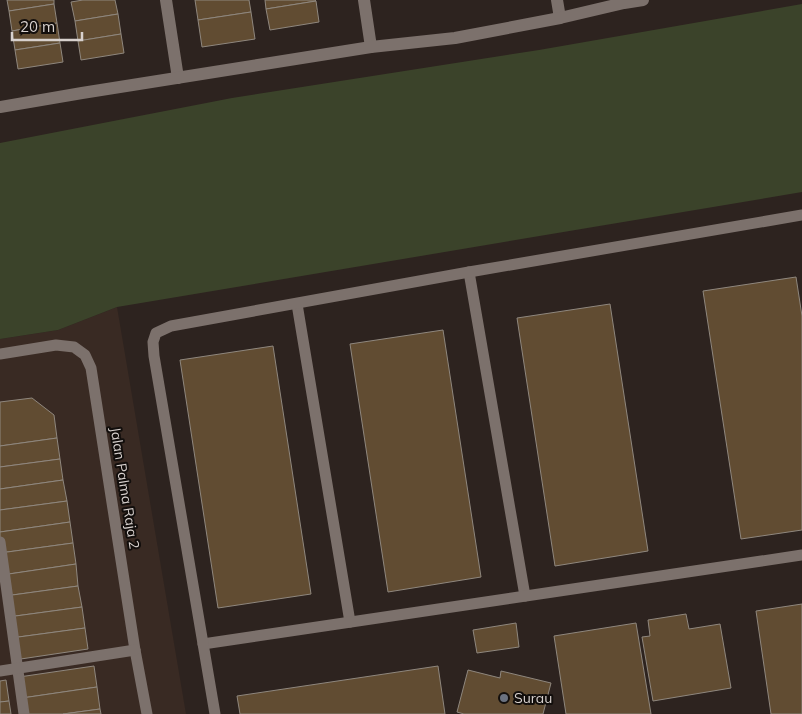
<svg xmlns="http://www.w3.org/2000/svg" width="802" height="714" font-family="Mulish,sans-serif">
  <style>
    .built { fill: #392a23 }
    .green { fill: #3b432a }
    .building { fill: #614c32; stroke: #8f877e }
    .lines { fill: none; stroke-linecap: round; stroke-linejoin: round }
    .service { stroke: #7c716c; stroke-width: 11 }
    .minor { stroke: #7c716c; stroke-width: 12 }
    .worship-dot { fill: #6b7280; stroke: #120e0c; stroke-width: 2 }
    .labels { text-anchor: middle; stroke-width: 4; stroke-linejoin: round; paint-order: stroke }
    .street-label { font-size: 14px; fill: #d8d1ce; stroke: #120e0c }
    .poi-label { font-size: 14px; fill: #d8d1ce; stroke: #120e0c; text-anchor: start }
  </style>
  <rect width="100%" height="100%" fill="#2d231f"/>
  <path class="built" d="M 117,307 L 186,714 L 0,714 L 0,339 L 58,330 Z"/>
  <path class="green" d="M 802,4 L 802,192 L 117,307 L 58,330 L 0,339 L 0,143 L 232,98 L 539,50 Z"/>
  <g class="building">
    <path d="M 7,0 L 54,0 L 54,4 L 9,11 Z"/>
    <path d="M 83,0 L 115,0 L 118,14 L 75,21 L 71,2 Z"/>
    <path d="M 195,0 L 249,0 L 251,12 L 198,20 Z"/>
    <path d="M 265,0 L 315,0 L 316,1 L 266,9 Z"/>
    <path d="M 316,1 L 319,22 L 270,30 L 266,9 Z"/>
    <path d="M 54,4 L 57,23 L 12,31 L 9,11 Z"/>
    <path d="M 251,12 L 255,39 L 202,47 L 198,20 Z"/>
    <path d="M 118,14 L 121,34 L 78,41 L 75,21 Z"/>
    <path d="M 57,23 L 60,43 L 15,50 L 12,31 Z"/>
    <path d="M 121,34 L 124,53 L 81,60 L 78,41 Z"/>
    <path d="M 60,43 L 63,62 L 18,69 L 15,50 Z"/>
    <path d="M 796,277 L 802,316 L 802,530 L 741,539 L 703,291 Z"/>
    <path d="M 610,304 L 648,551 L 555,566 L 517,318 Z"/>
    <path d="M 443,330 L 481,577 L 388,592 L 350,344 Z"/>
    <path d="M 273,346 L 311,594 L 218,608 L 180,360 Z"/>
    <path d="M 32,398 L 54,415 L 57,438 L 0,446 L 0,402 Z"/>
    <path d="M 57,438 L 60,459 L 0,467 L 0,446 Z"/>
    <path d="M 60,459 L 63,480 L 0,489 L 0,467 Z"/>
    <path d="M 63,480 L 67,501 L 0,510 L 0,489 Z"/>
    <path d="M 67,501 L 70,522 L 0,532 L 0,510 Z"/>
    <path d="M 70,522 L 73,543 L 0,553 L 0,532 Z"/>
    <path d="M 73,543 L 76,564 L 2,575 L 0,553 Z"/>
    <path d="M 76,564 L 78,586 L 5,596 L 2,575 Z"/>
    <path d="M 78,586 L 82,607 L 8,617 L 5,596 Z"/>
    <path d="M 802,604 L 802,714 L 771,714 L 756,611 Z"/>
    <path d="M 82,607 L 85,628 L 11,638 L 8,617 Z"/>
    <path d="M 686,614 L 689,629 L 720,624 L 731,688 L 653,701 L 642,637 L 650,636 L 648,620 Z"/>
    <path d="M 516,623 L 519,647 L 477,653 L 473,630 Z"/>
    <path d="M 636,623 L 651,714 L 566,714 L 554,636 Z"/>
    <path d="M 85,628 L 88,649 L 14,660 L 11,638 Z"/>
    <path d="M 94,666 L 97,687 L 22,698 L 19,677 Z"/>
    <path d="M 438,666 L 445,714 L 240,714 L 237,696 Z"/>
    <path d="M 468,670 L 500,678 L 501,671 L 551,683 L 543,714 L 464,714 L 457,712 Z"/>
    <path d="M 6,680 L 9,701 L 0,702 L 0,681 Z"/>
    <path d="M 97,687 L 100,709 L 63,714 L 24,714 L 22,698 Z"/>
    <path d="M 9,701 L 11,714 L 0,714 L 0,702 Z"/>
    <path d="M 100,709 L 101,714 L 63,714 Z"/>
  </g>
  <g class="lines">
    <g class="service">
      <path d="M 469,272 L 525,596"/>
      <path d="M 297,304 L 350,622"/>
      <path d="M 0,354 L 56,345 L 74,347 L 85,355 L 91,368 L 135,650 L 147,714"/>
      <path d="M 0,542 L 24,714"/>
      <path d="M 203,644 L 802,555"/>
      <path d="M 0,671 L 135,650"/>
      <path d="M 215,714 L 154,356 L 153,342 L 156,333 L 171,326 L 469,272 L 802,215"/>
    </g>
    <g class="minor">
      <path d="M 166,0 L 178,78"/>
      <path d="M 364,0 L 371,47"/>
      <path d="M 557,0 L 560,18"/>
      <path d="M 0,107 L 82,93 L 371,47 L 455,38 L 560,18 L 624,3 L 643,0"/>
    </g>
  </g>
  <circle class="worship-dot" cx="504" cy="698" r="5"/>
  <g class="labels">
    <g class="street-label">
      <text transform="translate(125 488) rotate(81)" y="5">Jalan Palma Raja 2</text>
    </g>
    <g class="poi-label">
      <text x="514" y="703">Surau</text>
    </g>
  </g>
  <path d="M12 32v8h70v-8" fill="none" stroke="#d8d1ce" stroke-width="2.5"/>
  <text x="20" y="32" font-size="15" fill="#d8d1ce" stroke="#120e0c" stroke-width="4" paint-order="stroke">20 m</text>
</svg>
